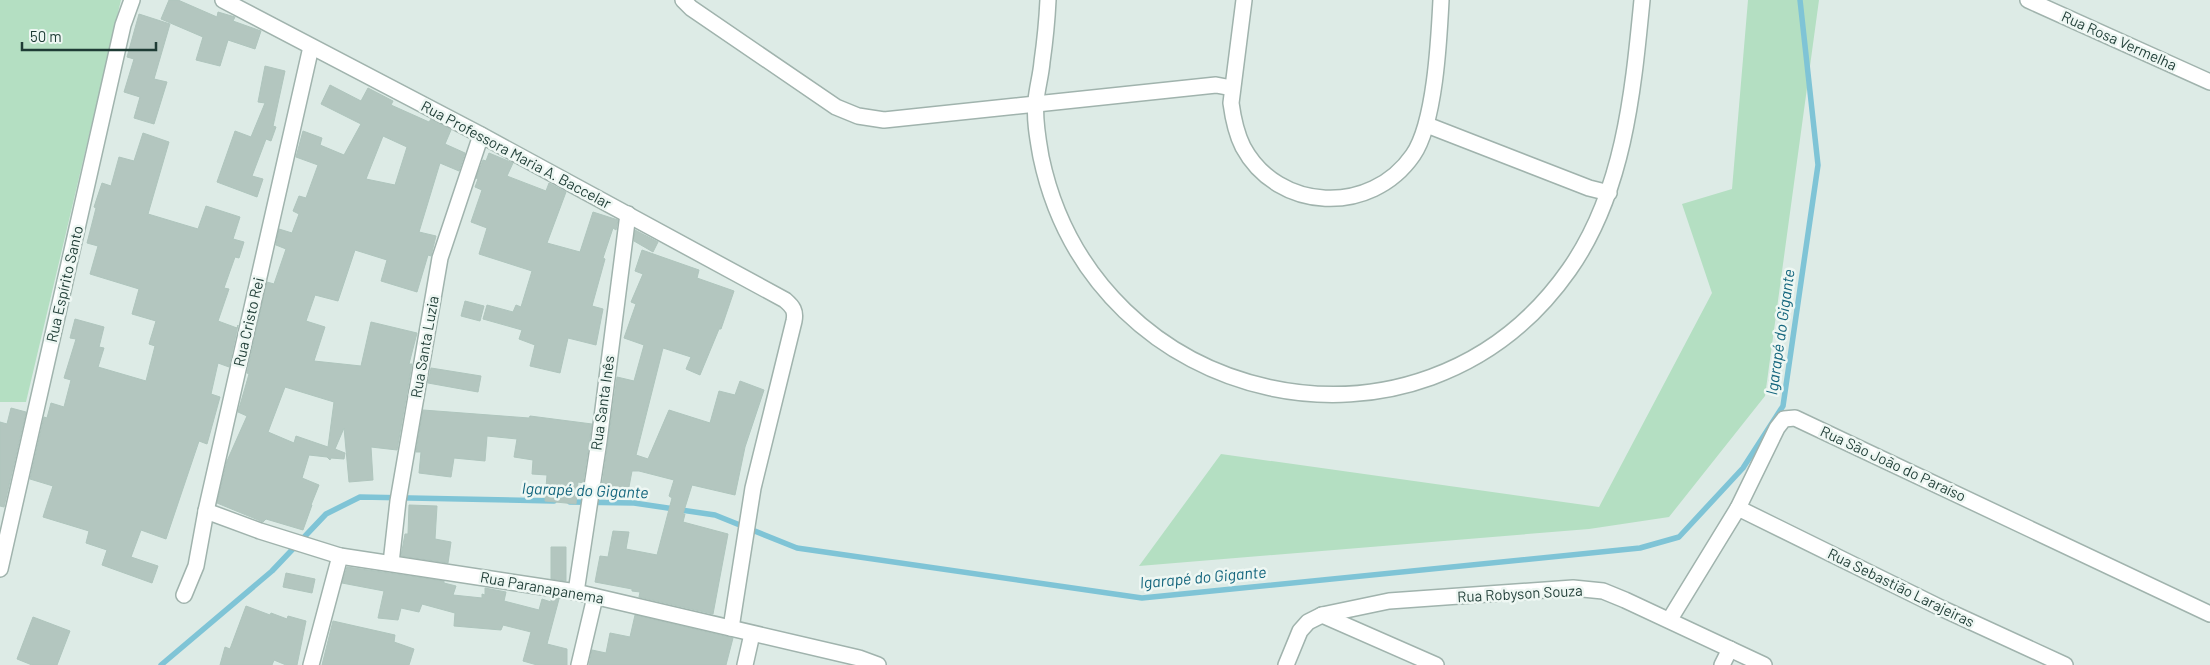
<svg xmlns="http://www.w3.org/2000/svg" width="2210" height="665" font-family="Barlow,sans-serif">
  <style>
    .green { fill: #b4dfc2 }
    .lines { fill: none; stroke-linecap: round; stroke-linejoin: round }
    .stream { stroke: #7fc4d6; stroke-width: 5.5 }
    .building { fill: #b3c6bf; stroke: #afc5bd; fill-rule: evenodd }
    .minor-casing { stroke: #a0b3ad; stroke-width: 18 }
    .minor { stroke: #fff; stroke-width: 15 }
    .labels { text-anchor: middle; stroke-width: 5; stroke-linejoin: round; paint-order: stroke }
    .street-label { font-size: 15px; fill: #1e3c35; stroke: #eef7f3 }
    .water-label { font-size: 16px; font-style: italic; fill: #13657d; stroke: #eef7f3 }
  </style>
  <rect width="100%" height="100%" fill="#ddebe6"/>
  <g class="green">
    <path d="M 0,0 L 121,0 L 26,402 L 0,402 Z"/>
    <path d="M 1748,0 L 1819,0 L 1765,396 L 1669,517 L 1589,529 L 1139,566 L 1221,454 L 1599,507 L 1712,293 L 1682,204 L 1732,189 Z"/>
  </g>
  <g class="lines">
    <g class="stream">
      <path d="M 570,502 L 634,503 L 715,515 L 797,548 L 1142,598 L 1640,548 L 1679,537 L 1743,468 L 1783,406 L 1818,165 L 1800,0"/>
      <path d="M 161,665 L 272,571 L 326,514 L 360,497 L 554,501"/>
    </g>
  </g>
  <g class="building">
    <path d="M 169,0 L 178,0 L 217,17 L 218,12 L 235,17 L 233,21 L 261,31 L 255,49 L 228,40 L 220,66 L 196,60 L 203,37 L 161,19 Z"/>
    <path d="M 139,14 L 170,24 L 154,79 L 167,82 L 154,124 L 134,118 L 140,97 L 124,92 L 134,59 L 127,57 Z"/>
    <path d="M 265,66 L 285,71 L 273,126 L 276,127 L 271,141 L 266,139 L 252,176 L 263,179 L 257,197 L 217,182 L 235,131 L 251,137 L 265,103 L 258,102 Z"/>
    <path d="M 330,85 L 361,101 L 368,88 L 393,101 L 391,105 L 429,122 L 431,119 L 451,130 L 445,144 L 465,153 L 459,171 L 440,163 L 419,232 L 436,236 L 431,256 L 428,255 L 417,292 L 381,281 L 387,260 L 355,250 L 338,301 L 315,295 L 306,321 L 325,327 L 314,361 L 361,366 L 371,322 L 417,333 L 409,364 L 412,364 L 397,450 L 371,447 L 373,480 L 349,482 L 344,428 L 335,449 L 345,453 L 344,459 L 331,458 L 330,460 L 327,457 L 309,455 L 302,478 L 319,485 L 311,505 L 312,505 L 303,530 L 266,519 L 263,522 L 217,503 L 227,461 L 247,416 L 238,412 L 249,374 L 247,373 L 267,282 L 274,284 L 286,249 L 276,245 L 279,229 L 292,233 L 299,214 L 293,211 L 299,196 L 306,198 L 318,165 L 296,157 L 303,131 L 322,138 L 320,145 L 344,155 L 361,124 L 321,104 ZM 383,136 L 407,147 L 395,185 L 366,179 ZM 285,387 L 334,402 L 328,447 L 296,436 L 294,443 L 268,432 Z"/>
    <path d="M 143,133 L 169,142 L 148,214 L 198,229 L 206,206 L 240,217 L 233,239 L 244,242 L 239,258 L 235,257 L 224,288 L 229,289 L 218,321 L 237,328 L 238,325 L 229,367 L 218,363 L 211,394 L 220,397 L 207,444 L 199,441 L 166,539 L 141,530 L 131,557 L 158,566 L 152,583 L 102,565 L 107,550 L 86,543 L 89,531 L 43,517 L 53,486 L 30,479 L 44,417 L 47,418 L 51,403 L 64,407 L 71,380 L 64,378 L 76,339 L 70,338 L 75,319 L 104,327 L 99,347 L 104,348 L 98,367 L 146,381 L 155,346 L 149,344 L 156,321 L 132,314 L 139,289 L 90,274 L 98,246 L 87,243 L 96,208 L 94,207 L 102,183 L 111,186 L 119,157 L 134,161 Z"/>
    <path d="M 489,153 L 513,163 L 507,176 L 546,191 L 549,183 L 566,192 L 547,243 L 580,252 L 593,212 L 618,220 L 616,230 L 613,228 L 603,258 L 605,259 L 592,306 L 603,309 L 596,345 L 568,338 L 560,373 L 530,366 L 535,345 L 519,339 L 522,330 L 483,319 L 487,305 L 513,312 L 516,305 L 521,307 L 532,271 L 479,254 L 487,228 L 471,222 L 482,190 L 475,187 L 478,179 L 476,178 L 483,160 L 486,161 Z"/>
    <path d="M 635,230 L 658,242 L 653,252 L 634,241 Z"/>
    <path d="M 642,250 L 699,270 L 697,278 L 734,291 L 721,329 L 719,329 L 700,375 L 686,369 L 691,357 L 663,348 L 636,455 L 648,459 L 669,410 L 710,423 L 719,391 L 735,395 L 740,381 L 764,390 L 745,447 L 735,495 L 692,485 L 683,514 L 685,514 L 683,522 L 728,534 L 713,614 L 639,597 L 640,592 L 632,591 L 632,589 L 595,582 L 600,556 L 608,557 L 613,531 L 629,532 L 626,549 L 657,555 L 672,498 L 669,496 L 674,480 L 639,471 L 632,471 L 628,492 L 602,486 L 617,377 L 634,381 L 644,345 L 624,338 L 636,304 L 631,302 L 643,274 L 635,271 Z"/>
    <path d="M 465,301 L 484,306 L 480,321 L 461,316 Z"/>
    <path d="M 431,368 L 481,376 L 478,392 L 428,383 Z"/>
    <path d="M 11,408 L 26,412 L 4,507 L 0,506 L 0,422 L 7,424 Z"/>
    <path d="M 423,410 L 529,418 L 530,416 L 592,424 L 583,483 L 578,482 L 576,504 L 545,501 L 547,475 L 532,474 L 533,460 L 514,457 L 517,439 L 487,436 L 485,461 L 454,458 L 451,477 L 419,473 L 421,452 L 416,452 Z"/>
    <path d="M 409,505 L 437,506 L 435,539 L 451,542 L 448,563 L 401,556 L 405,534 L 408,534 Z"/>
    <path d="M 551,547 L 566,547 L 566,581 L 551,579 Z"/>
    <path d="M 347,567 L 444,581 L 444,583 L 456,586 L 453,595 L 482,598 L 482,594 L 485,595 L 485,588 L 506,592 L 504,601 L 539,610 L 542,599 L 551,602 L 551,598 L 559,599 L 547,644 L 567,649 L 567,665 L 537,665 L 523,661 L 531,632 L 503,625 L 501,630 L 454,626 L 455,613 L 422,604 L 419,612 L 401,608 L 398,620 L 378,618 L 384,591 L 342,583 Z"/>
    <path d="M 286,573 L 315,579 L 312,593 L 283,587 Z"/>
    <path d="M 246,606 L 270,615 L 271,613 L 287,619 L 288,616 L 306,621 L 297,665 L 286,665 L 274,660 L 272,665 L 220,665 L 225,647 L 230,649 Z"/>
    <path d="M 635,615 L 733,638 L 726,665 L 589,665 L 592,650 L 606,653 L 610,633 L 630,637 Z"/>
    <path d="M 33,617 L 70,631 L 57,665 L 32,665 L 17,659 Z"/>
    <path d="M 333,621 L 395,635 L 394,642 L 414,649 L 409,665 L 322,665 Z"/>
  </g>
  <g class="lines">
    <g class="minor-casing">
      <g id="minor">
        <path d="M 223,0 L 481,135 L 785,300 C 793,307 796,311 794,321 L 753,488 L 731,628"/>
        <path d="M 683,0 L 691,8 L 836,107 L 858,116 L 884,120 L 1216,85 L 1232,88"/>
        <path d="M 1048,0 C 1047,21 1045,41 1042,62 C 1041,75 1037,88 1036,101 C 1034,119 1038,140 1041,157 C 1094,409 1420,482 1569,270 C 1624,192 1633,92 1642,0"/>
        <path d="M 1244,0 L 1231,103 C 1233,118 1236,133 1243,147 C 1278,212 1371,216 1413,155 C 1435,123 1439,40 1441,0"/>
        <path d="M 2028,0 L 2210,82"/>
        <path d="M 1427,125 L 1589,188 L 1609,193"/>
        <path d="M 1738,508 L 1941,608 L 2065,665"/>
        <path d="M 206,511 L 260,531 L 340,556 L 576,592 L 859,658 L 878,665"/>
        <path d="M 391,563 L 398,501 L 440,258 L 481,135"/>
        <path d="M 0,569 L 123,25 L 132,0"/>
        <path d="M 576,592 L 599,441 L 628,214"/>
        <path d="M 184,595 L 196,566 L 206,511 L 311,47"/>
        <path d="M 1322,615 L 1436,665"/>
        <path d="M 1670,619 L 1738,508 L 1777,428 L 1784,419 L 1795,418 L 2210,614"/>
        <path d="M 311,665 L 340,556"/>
        <path d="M 579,665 L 595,597"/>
        <path d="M 745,665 L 752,634"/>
        <path d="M 1286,665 L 1300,631 L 1308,622 L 1322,615 L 1389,601 L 1573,588 L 1603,591 L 1625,600 L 1764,665"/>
        <path d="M 1722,665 L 1730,649"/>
      </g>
    </g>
    <use href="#minor" class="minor"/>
  </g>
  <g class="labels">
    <g class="street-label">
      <text transform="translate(2119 41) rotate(24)" y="5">Rua Rosa Vermelha</text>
      <text transform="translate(516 155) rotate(28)" y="5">Rua Professora Maria A. Baccelar</text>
      <text transform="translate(65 284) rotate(-77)" y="5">Rua Espírito Santo</text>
      <text transform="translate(249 322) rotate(-77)" y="5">Rua Cristo Rei</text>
      <text transform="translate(425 347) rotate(-80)" y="5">Rua Santa Luzia</text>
      <text transform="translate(603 403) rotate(-82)" y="5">Rua Santa Inês</text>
      <text transform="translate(1893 464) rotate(25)" y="5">Rua São João do Paraíso</text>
      <text transform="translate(542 588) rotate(10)" y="5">Rua Paranapanema</text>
      <text transform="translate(1901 588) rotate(26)" y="5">Rua Sebastião Larajeiras</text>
      <text transform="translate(1520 594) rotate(-3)" y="5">Rua Robyson Souza</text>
    </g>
    <g class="water-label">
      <text transform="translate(1780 332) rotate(-82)" y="6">Igarapé do Gigante</text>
      <text transform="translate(585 490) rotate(2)" y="6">Igarapé do Gigante</text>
      <text transform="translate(1203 577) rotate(-5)" y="6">Igarapé do Gigante</text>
    </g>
  </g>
  <path d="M22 42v8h134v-8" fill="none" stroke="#1e3c35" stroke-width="2.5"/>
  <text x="30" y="42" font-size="15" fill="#1e3c35" stroke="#eef7f3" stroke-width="4" paint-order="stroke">50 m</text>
</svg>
